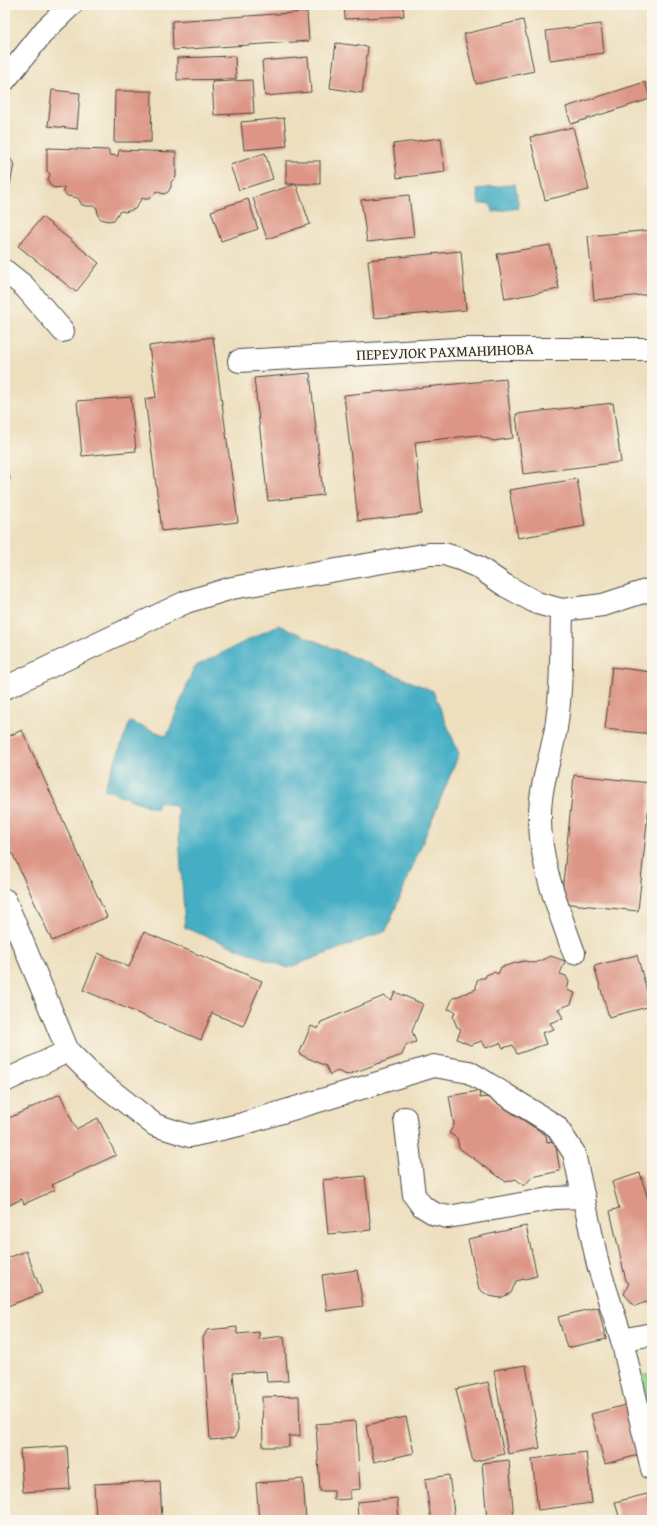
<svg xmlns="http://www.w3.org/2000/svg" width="657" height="1525" font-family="'Gentium Book Plus',serif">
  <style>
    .green { fill: #8ad18c; stroke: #5a7e5c }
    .water { fill: #44aec4; stroke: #386c78 }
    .building { fill: #dd9686 }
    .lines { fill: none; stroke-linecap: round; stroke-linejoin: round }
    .minor-casing { stroke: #484641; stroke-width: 24 }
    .minor { stroke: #fff; stroke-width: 22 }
    .labels { text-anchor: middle; stroke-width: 3; stroke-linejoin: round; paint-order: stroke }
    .street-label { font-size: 15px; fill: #2b2b2b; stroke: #fbf7ec }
  </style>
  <rect width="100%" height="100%" fill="#fbf7ec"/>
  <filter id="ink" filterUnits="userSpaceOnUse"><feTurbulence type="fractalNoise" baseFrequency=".025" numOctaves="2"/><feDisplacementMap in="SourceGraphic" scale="8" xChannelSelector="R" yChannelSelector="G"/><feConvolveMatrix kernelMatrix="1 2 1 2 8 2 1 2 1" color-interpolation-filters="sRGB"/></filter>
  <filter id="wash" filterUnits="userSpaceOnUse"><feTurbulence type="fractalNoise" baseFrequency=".012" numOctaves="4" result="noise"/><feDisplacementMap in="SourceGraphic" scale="16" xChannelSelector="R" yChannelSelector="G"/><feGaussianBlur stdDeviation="0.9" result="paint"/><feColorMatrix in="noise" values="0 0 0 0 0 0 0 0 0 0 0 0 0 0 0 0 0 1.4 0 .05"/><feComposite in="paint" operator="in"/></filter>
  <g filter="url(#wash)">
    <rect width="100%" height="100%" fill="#eddfbe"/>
    <path class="green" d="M 652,1373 L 652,1442 L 637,1379 Z"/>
    <g class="water">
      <path d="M 515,184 L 519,208 L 493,212 L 491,205 L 486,203 L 479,204 L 477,189 Z"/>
      <path d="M 278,625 L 433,691 L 459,754 L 386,931 L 288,968 L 185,928 L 177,807 L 159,801 L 156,809 L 104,789 L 130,722 L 167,736 L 194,667 Z"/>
    </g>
    <g id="blocks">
      <g class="building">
        <path d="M 344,5 L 403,5 L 404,16 L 345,19 Z"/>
        <path d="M 307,12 L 309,41 L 173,50 L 172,21 Z"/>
        <path d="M 523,20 L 534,71 L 476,84 L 464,34 Z"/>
        <path d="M 601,24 L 604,53 L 550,60 L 546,31 Z"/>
        <path d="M 336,43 L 368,47 L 362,93 L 330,88 Z"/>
        <path d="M 235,56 L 236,79 L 177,80 L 177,58 Z"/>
        <path d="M 308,57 L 311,92 L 265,96 L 262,61 Z"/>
        <path d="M 252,80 L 254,113 L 214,115 L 212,82 Z"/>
        <path d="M 645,82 L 650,99 L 571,124 L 566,107 Z"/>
        <path d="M 52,90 L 80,93 L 77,129 L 48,126 Z"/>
        <path d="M 115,91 L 152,91 L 151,142 L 114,142 Z"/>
        <path d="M 284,118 L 287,146 L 244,150 L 241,122 Z"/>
        <path d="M 573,127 L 589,190 L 545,200 L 530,137 Z"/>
        <path d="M 441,138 L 445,172 L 397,178 L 393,144 Z"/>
        <path d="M 47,148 L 109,150 L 109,155 L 118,156 L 119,150 L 176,152 L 176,177 L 171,182 L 171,187 L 168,192 L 164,194 L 156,191 L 154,195 L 149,199 L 144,199 L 142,198 L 135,209 L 125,212 L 122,211 L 119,212 L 114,220 L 108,221 L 101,219 L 98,216 L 97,208 L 94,206 L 86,206 L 82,205 L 78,198 L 67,196 L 64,192 L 64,187 L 54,188 L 50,185 L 48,180 L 50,174 L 47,171 Z"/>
        <path d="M 5,151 L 14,164 L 6,205 L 5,205 Z"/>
        <path d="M 265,153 L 273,179 L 239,190 L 230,165 Z"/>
        <rect x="286" y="161" width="34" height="23"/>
        <path d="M 296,184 L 310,224 L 267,239 L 253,198 Z"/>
        <path d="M 409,195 L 414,237 L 367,242 L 361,200 Z"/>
        <path d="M 248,199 L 258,229 L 221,241 L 211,211 Z"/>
        <path d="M 42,217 L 99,263 L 76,292 L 18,246 Z"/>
        <path d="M 652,230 L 652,294 L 594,300 L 588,236 Z"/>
        <path d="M 550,245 L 559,289 L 505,299 L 497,254 Z"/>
        <path d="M 461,251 L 466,310 L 374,318 L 368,260 Z"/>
        <path d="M 213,337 L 238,522 L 162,531 L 145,399 L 156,397 L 149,346 Z"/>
        <path d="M 310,373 L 323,495 L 268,501 L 254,378 Z"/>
        <path d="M 506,379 L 513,438 L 494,441 L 477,435 L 415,442 L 422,514 L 358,521 L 344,395 Z"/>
        <path d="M 131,397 L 136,451 L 82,456 L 77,401 Z"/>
        <path d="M 613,403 L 621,462 L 523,474 L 516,414 Z"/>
        <path d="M 5,463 L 10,479 L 5,479 Z"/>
        <path d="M 577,479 L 585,526 L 518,538 L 509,490 Z"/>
        <path d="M 612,667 L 652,672 L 652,734 L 605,729 Z"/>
        <path d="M 22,730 L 107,917 L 52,941 L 5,837 L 5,738 Z"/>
        <path d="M 574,775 L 651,783 L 638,911 L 561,903 Z"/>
        <path d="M 144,932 L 262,981 L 243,1026 L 212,1013 L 201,1040 L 83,990 L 98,953 L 129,967 Z"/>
        <path d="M 637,955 L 651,1006 L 609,1017 L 594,966 Z"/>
        <path d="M 551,956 L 565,961 L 560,974 L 566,976 L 569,982 L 567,990 L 575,993 L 571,1004 L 558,1009 L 563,1018 L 550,1023 L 554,1029 L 542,1033 L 546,1044 L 517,1054 L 513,1045 L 503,1048 L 500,1043 L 486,1048 L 482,1041 L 470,1045 L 457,1039 L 461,1029 L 457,1027 L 453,1017 L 455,1011 L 448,1009 L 453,998 L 476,989 L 477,980 L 481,978 L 485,978 L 486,975 L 494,972 L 498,974 L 501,967 L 524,961 L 535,963 Z"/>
        <path d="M 395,992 L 423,1004 L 412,1031 L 416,1042 L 406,1045 L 402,1055 L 347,1075 L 337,1071 L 330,1075 L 326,1066 L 299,1054 L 311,1026 L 318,1029 L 321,1022 L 384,996 L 391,1000 Z"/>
        <path d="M 479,1091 L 480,1098 L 488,1097 L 546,1135 L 547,1142 L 555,1141 L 560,1171 L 532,1177 L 524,1186 L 516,1179 L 506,1182 L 459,1148 L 457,1138 L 449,1133 L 454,1125 L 449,1096 Z"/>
        <path d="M 60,1094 L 76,1129 L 98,1118 L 116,1155 L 52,1185 L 55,1190 L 24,1204 L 22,1199 L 5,1207 L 5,1120 Z"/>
        <path d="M 640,1173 L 652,1212 L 652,1305 L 648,1305 L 646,1302 L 635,1306 L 624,1294 L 629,1283 L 626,1281 L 610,1211 L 619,1208 L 612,1182 Z"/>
        <path d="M 365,1176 L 371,1230 L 328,1234 L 323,1180 Z"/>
        <path d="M 526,1226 L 537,1276 L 516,1281 L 511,1293 L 500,1298 L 489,1296 L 479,1289 L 468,1239 Z"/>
        <path d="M 26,1251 L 42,1293 L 5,1307 L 5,1259 Z"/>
        <path d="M 357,1270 L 363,1306 L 327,1311 L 322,1275 Z"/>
        <path d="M 598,1307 L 606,1339 L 567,1348 L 558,1317 Z"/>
        <path d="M 237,1327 L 237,1334 L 259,1332 L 259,1339 L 284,1336 L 288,1381 L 267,1382 L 266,1371 L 233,1373 L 238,1430 L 234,1438 L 210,1440 L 203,1338 L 207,1330 Z"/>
        <path d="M 526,1365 L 540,1448 L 508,1454 L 494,1370 Z"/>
        <path d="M 488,1382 L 504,1454 L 473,1462 L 456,1389 Z"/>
        <path d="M 299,1396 L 300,1436 L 289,1436 L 289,1447 L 263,1447 L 262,1397 Z"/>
        <path d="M 629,1404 L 642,1454 L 605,1464 L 591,1414 Z"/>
        <path d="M 406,1417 L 414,1453 L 374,1462 L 366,1425 Z"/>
        <path d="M 356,1421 L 360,1489 L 350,1490 L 350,1499 L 334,1500 L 334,1491 L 320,1491 L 316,1424 Z"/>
        <path d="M 67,1446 L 70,1489 L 23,1492 L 20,1449 Z"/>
        <path d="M 586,1452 L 592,1503 L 538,1510 L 532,1459 Z"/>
        <path d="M 509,1460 L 514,1520 L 487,1520 L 482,1463 Z"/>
        <path d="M 449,1475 L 455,1520 L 431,1520 L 425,1479 Z"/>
        <path d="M 303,1479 L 306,1520 L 259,1520 L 256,1483 Z"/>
        <path d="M 160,1481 L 162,1520 L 96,1520 L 94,1484 Z"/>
        <path d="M 647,1494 L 652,1511 L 652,1520 L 620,1520 L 615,1502 Z"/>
        <path d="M 397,1498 L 399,1520 L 358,1520 L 357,1502 Z"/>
      </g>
    </g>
  </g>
  <g filter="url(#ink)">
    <use href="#blocks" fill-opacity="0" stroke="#484641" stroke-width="1"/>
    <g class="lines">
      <g class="minor-casing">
        <g id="minor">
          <path d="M 5,80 L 45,30 L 71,5"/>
          <path d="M 5,271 L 24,286 L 63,331"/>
          <path d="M 239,361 L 457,349 L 652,349"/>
          <path d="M 562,610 C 561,650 562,689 556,728 C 551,758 540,785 540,815 C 539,863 558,908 574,953"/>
          <path d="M 5,688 L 186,602 L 232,588 L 429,554 L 444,554 L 460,559 L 478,567 L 506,586 L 537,603 L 562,610 L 603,605 L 652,589"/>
          <path d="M 5,900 L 68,1051 L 95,1078 L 155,1125 L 190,1136 L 239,1125 L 434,1066 L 469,1072 L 556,1126 L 574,1153 L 598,1265 L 622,1340 L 652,1469"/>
          <path d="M 5,1081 L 68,1051"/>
          <path d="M 405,1118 L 414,1195 L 422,1206 L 435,1214 L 448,1217 L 555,1198 L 584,1197"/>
          <path d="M 622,1340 L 652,1334"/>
        </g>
      </g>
      <use href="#minor" class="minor"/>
    </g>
  </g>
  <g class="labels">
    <g class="street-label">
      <text transform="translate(445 352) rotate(-2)" y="5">ПЕРЕУЛОК РАХМАНИНОВА</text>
    </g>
  </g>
  <rect width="657" height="1525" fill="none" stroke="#fbf7ec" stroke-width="20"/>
</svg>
